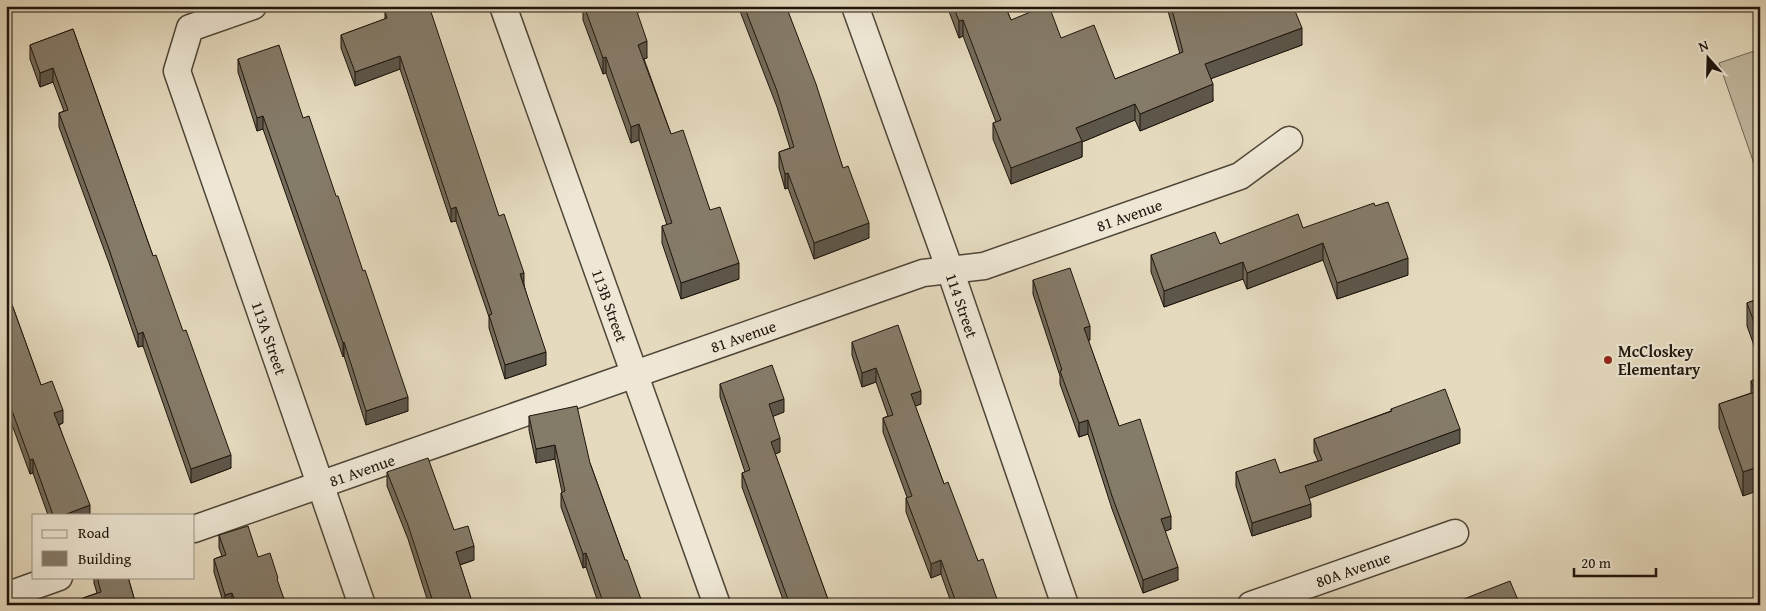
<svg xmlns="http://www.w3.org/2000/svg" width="1766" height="611" font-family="'Gentium Book Plus',serif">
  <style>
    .green { fill: #c3b9a0; stroke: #706756 }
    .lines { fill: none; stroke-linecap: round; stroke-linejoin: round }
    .minor-casing { stroke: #504638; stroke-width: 29 }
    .minor { stroke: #eee7d5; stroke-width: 26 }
    .wall { fill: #726a5a; stroke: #1e150c }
    .shaded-wall { fill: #5d564a; stroke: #1e150c }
    .building { fill: #857b69; stroke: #1e150c }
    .poi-dot { fill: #8f2418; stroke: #eee7d5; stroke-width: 2 }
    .labels { text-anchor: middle; stroke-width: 4.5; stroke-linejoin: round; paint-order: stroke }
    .street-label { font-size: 16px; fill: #1e150c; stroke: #eee7d5 }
    .poi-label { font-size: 16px; font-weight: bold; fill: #1e150c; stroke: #eee7d5; text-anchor: start }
  </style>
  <rect width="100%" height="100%" fill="#e5dabe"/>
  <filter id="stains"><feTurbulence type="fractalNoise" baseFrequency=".004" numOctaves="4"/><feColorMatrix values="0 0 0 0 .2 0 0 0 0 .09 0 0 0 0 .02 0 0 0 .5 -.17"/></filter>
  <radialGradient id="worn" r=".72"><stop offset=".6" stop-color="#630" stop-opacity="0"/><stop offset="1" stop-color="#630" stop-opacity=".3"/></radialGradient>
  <path class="green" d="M 1760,49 L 1760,181 L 1719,63 Z"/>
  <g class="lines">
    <g class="minor-casing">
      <g id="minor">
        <path id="s1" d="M 253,6 L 190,28 L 177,71 L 362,605"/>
        <path id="s2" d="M 503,6 L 717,605"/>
        <path id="s3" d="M 855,6 L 950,270 L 1065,605"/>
        <path id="s4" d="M 194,529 L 923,273 L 984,266 L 1240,176 L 1289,140"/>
        <path d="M 6,596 L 59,577"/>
        <path id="s5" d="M 1251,605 L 1455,533"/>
      </g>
    </g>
    <use href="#minor" class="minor"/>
  </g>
  <g class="wall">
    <path d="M 581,6 L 655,6 L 637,13 L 647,58 L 644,59 L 671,134 L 710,210 L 739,279 L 681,299 L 662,243 L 662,226 L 667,225 L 639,140 L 631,143 L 606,73 L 603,74 L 583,20 L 583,13 Z"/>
    <path d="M 738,6 L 786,6 L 843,168 L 869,238 L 814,259 L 788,188 L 785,189 L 779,168 L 779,152 L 790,148 L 777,107 Z"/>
    <path d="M 947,6 L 1005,6 L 1011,20 L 1061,38 L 1115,79 L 1180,54 L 1168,11 L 1168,6 L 1293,6 L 1302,45 L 1211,78 L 1213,101 L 1140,131 L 1135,120 L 1082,142 L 1082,157 L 1011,184 L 993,139 L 993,123 L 996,122 L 963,36 L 959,38 Z"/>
    <path d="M 385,12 L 499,216 L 524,285 L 546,365 L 505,379 L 489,328 L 489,317 L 456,221 L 451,222 L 400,69 L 355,86 L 341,48 L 341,35 L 385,19 Z"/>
    <path d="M 73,29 L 153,256 L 231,468 L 191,483 L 143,346 L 138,347 L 109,263 L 59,127 L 59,113 L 64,111 L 53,82 L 40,87 L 30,59 L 30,45 Z"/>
    <path d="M 238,59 L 303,118 L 408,411 L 366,425 L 344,356 L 343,357 L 263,129 L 257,131 L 238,72 Z"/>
    <path d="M 1303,228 L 1408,275 L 1337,299 L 1323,260 L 1247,289 L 1243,279 L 1164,307 L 1151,272 L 1151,255 L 1220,244 Z"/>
    <path d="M 1033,280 L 1090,340 L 1088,340 L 1119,426 L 1171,529 L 1165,531 L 1178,580 L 1143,593 L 1112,509 L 1088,434 L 1079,437 L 1060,384 L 1060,376 L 1033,294 Z"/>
    <path d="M 6,288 L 41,385 L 63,423 L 59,425 L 90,515 L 48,515 L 33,473 L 30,474 L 7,411 L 7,407 L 6,403 Z"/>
    <path d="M 1760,298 L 1760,362 L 1747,326 L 1747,303 Z"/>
    <path d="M 852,342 L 921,404 L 915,406 L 944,484 L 978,561 L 999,605 L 952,605 L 941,574 L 931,578 L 906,512 L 906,498 L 907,497 L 883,432 L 883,418 L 888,416 L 876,382 L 862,387 L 852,355 Z"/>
    <path d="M 1760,377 L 1743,496 L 1719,428 L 1719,404 L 1751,393 L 1751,381 Z"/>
    <path d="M 720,384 L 784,412 L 773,416 L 780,452 L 775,454 L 830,605 L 785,605 L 742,487 L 742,473 L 745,472 L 720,397 Z"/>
    <path d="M 1391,409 L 1460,443 L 1309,498 L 1311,517 L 1252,536 L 1236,486 L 1236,472 L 1280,473 L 1318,461 L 1314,452 L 1314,439 L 1391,411 Z"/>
    <path d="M 529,416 L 590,463 L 625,560 L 643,605 L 599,605 L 586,567 L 583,568 L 561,507 L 561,493 L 562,492 L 555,459 L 536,463 L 529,430 Z"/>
    <path d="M 387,472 L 454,530 L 474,560 L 460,565 L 473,605 L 429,605 L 408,539 L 387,486 Z"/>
    <path d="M 219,535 L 258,557 L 278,584 L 286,605 L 224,605 L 214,572 L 214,559 L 222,556 L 219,548 Z"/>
    <path d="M 94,577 L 128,577 L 136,605 L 83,605 L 83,598 L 97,593 L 94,583 Z"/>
  </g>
  <g class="shaded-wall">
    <path d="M 632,6 L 655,6 L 632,15 Z"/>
    <path d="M 963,20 L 963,36 L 959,38 L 959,21 Z"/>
    <path d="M 1302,28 L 1302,45 L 1205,81 L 1205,64 Z"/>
    <path d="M 647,41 L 647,58 L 638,61 L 638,45 Z"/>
    <path d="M 400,56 L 400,69 L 355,86 L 355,72 Z"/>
    <path d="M 606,57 L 606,73 L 603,74 L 603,58 Z"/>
    <path d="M 53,68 L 53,82 L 40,87 L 40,73 Z"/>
    <path d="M 1213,84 L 1213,101 L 1140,131 L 1140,114 Z"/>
    <path d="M 1135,104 L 1135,120 L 1082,142 L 1082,157 L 1011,184 L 1011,168 L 1076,128 Z"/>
    <path d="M 263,116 L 263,129 L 257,131 L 257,118 Z"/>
    <path d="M 639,124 L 639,140 L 631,143 L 631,127 Z"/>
    <path d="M 788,173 L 788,188 L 785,189 L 785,174 Z"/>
    <path d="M 456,207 L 456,221 L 451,222 L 451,209 Z"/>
    <path d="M 869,223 L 869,238 L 814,259 L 814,243 Z"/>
    <path d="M 1323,243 L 1323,260 L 1247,289 L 1247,273 Z"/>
    <path d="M 1408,258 L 1408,275 L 1337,299 L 1337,283 Z"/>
    <path d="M 1243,262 L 1243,279 L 1164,307 L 1164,291 Z"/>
    <path d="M 739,263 L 739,279 L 681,299 L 681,283 Z"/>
    <path d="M 524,273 L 524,286 L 520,274 Z"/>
    <path d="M 1090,326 L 1090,340 L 1084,342 L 1084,328 Z"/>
    <path d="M 143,332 L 143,346 L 138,347 L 138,334 Z"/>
    <path d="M 344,342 L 344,356 L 343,357 L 343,343 Z"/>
    <path d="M 546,352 L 546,365 L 505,379 L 505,365 Z"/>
    <path d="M 876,368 L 876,382 L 862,387 L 862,373 Z"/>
    <path d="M 921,391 L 921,404 L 911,408 L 911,394 Z"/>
    <path d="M 408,397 L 408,411 L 366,425 L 366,411 Z"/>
    <path d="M 784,399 L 784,412 L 769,418 L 769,404 Z"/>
    <path d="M 63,410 L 63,423 L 54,426 L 54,413 Z"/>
    <path d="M 1088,420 L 1088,434 L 1079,437 L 1079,423 Z"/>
    <path d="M 1460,429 L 1460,443 L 1305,500 L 1305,486 Z"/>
    <path d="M 780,438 L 780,452 L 771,456 L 771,442 Z"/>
    <path d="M 555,445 L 555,459 L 536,463 L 536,449 Z"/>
    <path d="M 231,455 L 231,468 L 191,483 L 191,469 Z"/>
    <path d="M 33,459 L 33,473 L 30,474 L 30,460 Z"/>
    <path d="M 1760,466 L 1760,490 L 1743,496 L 1743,472 Z"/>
    <path d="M 1311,504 L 1311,517 L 1252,536 L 1252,523 Z"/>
    <path d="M 90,505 L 90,515 L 64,515 Z"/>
    <path d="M 1171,516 L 1171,529 L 1161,533 L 1161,519 Z"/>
    <path d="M 474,546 L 474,560 L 456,566 L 456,552 Z"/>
    <path d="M 586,553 L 586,567 L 583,568 L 583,554 Z"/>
    <path d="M 941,560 L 941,574 L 931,578 L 931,564 Z"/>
    <path d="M 1178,567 L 1178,580 L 1143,593 L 1143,580 Z"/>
    <path d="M 232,593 L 232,605 L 225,605 L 225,595 Z"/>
  </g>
  <g class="building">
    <path d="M 402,6 L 429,6 L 499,216 L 504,214 L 524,273 L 520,274 L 546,352 L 505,365 L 489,315 L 492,314 L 456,207 L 451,209 L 400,56 L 355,72 L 341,35 L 387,18 L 385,12 Z"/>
    <path d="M 584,6 L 635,6 L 647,41 L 638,45 L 671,134 L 683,130 L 710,210 L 720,207 L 739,263 L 681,283 L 662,226 L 672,223 L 639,124 L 631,127 L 606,57 L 603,58 Z"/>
    <path d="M 744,6 L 786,6 L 816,84 L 843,168 L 848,166 L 869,223 L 814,243 L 788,173 L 785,174 L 779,152 L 794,147 L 777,91 Z"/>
    <path d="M 953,6 L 1005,6 L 1011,20 L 1045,6 L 1049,6 L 1061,38 L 1094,25 L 1115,79 L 1183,52 L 1171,6 L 1293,6 L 1302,28 L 1205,64 L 1213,84 L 1140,114 L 1135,104 L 1076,128 L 1082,141 L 1011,168 L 993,123 L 1001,120 L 963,20 L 959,21 Z"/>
    <path d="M 73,29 L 153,256 L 156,255 L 183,331 L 186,330 L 231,455 L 191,469 L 143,332 L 138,334 L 109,249 L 59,113 L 68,110 L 53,68 L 40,73 L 30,45 Z"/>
    <path d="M 279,45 L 303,118 L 309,116 L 336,196 L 338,196 L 363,271 L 365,270 L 408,397 L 366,411 L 344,342 L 343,343 L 263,116 L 257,118 L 238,59 Z"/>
    <path d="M 1388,202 L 1408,258 L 1337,283 L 1323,243 L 1247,273 L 1243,262 L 1164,291 L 1151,255 L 1215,232 L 1220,244 L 1298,214 L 1303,228 L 1374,203 L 1375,206 Z"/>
    <path d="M 1070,268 L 1090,326 L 1084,328 L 1119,426 L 1140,419 L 1171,516 L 1161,519 L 1178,567 L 1143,580 L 1112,496 L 1088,420 L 1079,423 L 1060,371 L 1062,370 L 1033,280 Z"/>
    <path d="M 6,288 L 41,385 L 52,381 L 63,410 L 54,413 L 90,505 L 64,515 L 53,515 L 33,459 L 30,460 L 7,397 L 9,397 L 6,390 Z"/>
    <path d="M 1760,298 L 1760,338 L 1747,303 Z"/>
    <path d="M 898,325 L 921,391 L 911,394 L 944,484 L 948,482 L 978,561 L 983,559 L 999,605 L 957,605 L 941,560 L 931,564 L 906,498 L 912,496 L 883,418 L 893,415 L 876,368 L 862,373 L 852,342 Z"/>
    <path d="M 772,365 L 784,399 L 769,404 L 780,438 L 771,442 L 830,605 L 790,605 L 742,473 L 750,470 L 720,384 Z"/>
    <path d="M 1760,377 L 1760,466 L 1743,472 L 1719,404 L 1755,392 L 1751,381 Z"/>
    <path d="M 1445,389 L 1460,429 L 1305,486 L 1311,504 L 1252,523 L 1236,472 L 1275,459 L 1280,473 L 1322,460 L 1314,439 L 1392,411 L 1391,409 Z"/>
    <path d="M 577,406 L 590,463 L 625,560 L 627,560 L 643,605 L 604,605 L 586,553 L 583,554 L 561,493 L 565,491 L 555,445 L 536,449 L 529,416 Z"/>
    <path d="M 428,458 L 454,530 L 468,526 L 474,546 L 456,552 L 473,605 L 434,605 L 408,525 L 387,472 Z"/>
    <path d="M 248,526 L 258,557 L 270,553 L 278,578 L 277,579 L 286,605 L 236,605 L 232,593 L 225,595 L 214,559 L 226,555 L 219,535 Z"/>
    <path d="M 97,577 L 128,577 L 136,605 L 85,605 L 83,598 L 101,592 Z"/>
    <path d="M 1510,581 L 1520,605 L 1454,605 L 1457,604 L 1456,602 Z"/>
  </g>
  <circle class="poi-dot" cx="1608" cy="360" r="5"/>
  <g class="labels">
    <g class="street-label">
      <text dy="6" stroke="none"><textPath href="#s4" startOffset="988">81 Avenue</textPath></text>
      <text dy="6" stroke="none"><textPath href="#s3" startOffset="318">114 Street</textPath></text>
      <text dy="6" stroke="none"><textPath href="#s2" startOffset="318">113B Street</textPath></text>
      <text dy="6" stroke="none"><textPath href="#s4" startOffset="582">81 Avenue</textPath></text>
      <text dy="6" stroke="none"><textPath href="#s1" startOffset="394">113A Street</textPath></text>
      <text dy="6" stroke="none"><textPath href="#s4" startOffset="178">81 Avenue</textPath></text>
      <text dy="6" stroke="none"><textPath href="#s5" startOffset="108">80A Avenue</textPath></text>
    </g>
    <g class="poi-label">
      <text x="1618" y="357">McCloskey<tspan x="1618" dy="18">Elementary</tspan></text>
    </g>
  </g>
  <rect width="1766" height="611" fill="none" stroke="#e5dabe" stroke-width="25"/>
  <rect x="8" y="8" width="1751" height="596" fill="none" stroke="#1e150c" stroke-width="2.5"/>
  <rect x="12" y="12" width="1741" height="586" fill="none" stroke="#1e150c"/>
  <rect x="32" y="514" width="162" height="65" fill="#eee7d5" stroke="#9b9385"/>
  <rect x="42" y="530" width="25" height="8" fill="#eee7d5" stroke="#9b9385"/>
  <text x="78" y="538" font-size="15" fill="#1e150c">Road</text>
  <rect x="42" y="551" width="25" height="15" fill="#857b69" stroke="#9b9385"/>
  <text x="78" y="564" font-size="15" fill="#1e150c">Building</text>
  <g transform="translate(1708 58) rotate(340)" stroke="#eee7d5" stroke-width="4" paint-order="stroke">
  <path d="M0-4L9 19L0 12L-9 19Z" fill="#1e150c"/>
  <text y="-8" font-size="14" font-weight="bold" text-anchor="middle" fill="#1e150c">N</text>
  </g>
  <path d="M1574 568v8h82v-8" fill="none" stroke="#1e150c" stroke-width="2.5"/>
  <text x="1581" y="568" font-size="15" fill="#1e150c" stroke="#eee7d5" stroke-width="4" paint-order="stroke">20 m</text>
  <rect width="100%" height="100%" filter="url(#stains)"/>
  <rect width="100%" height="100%" fill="url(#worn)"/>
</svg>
